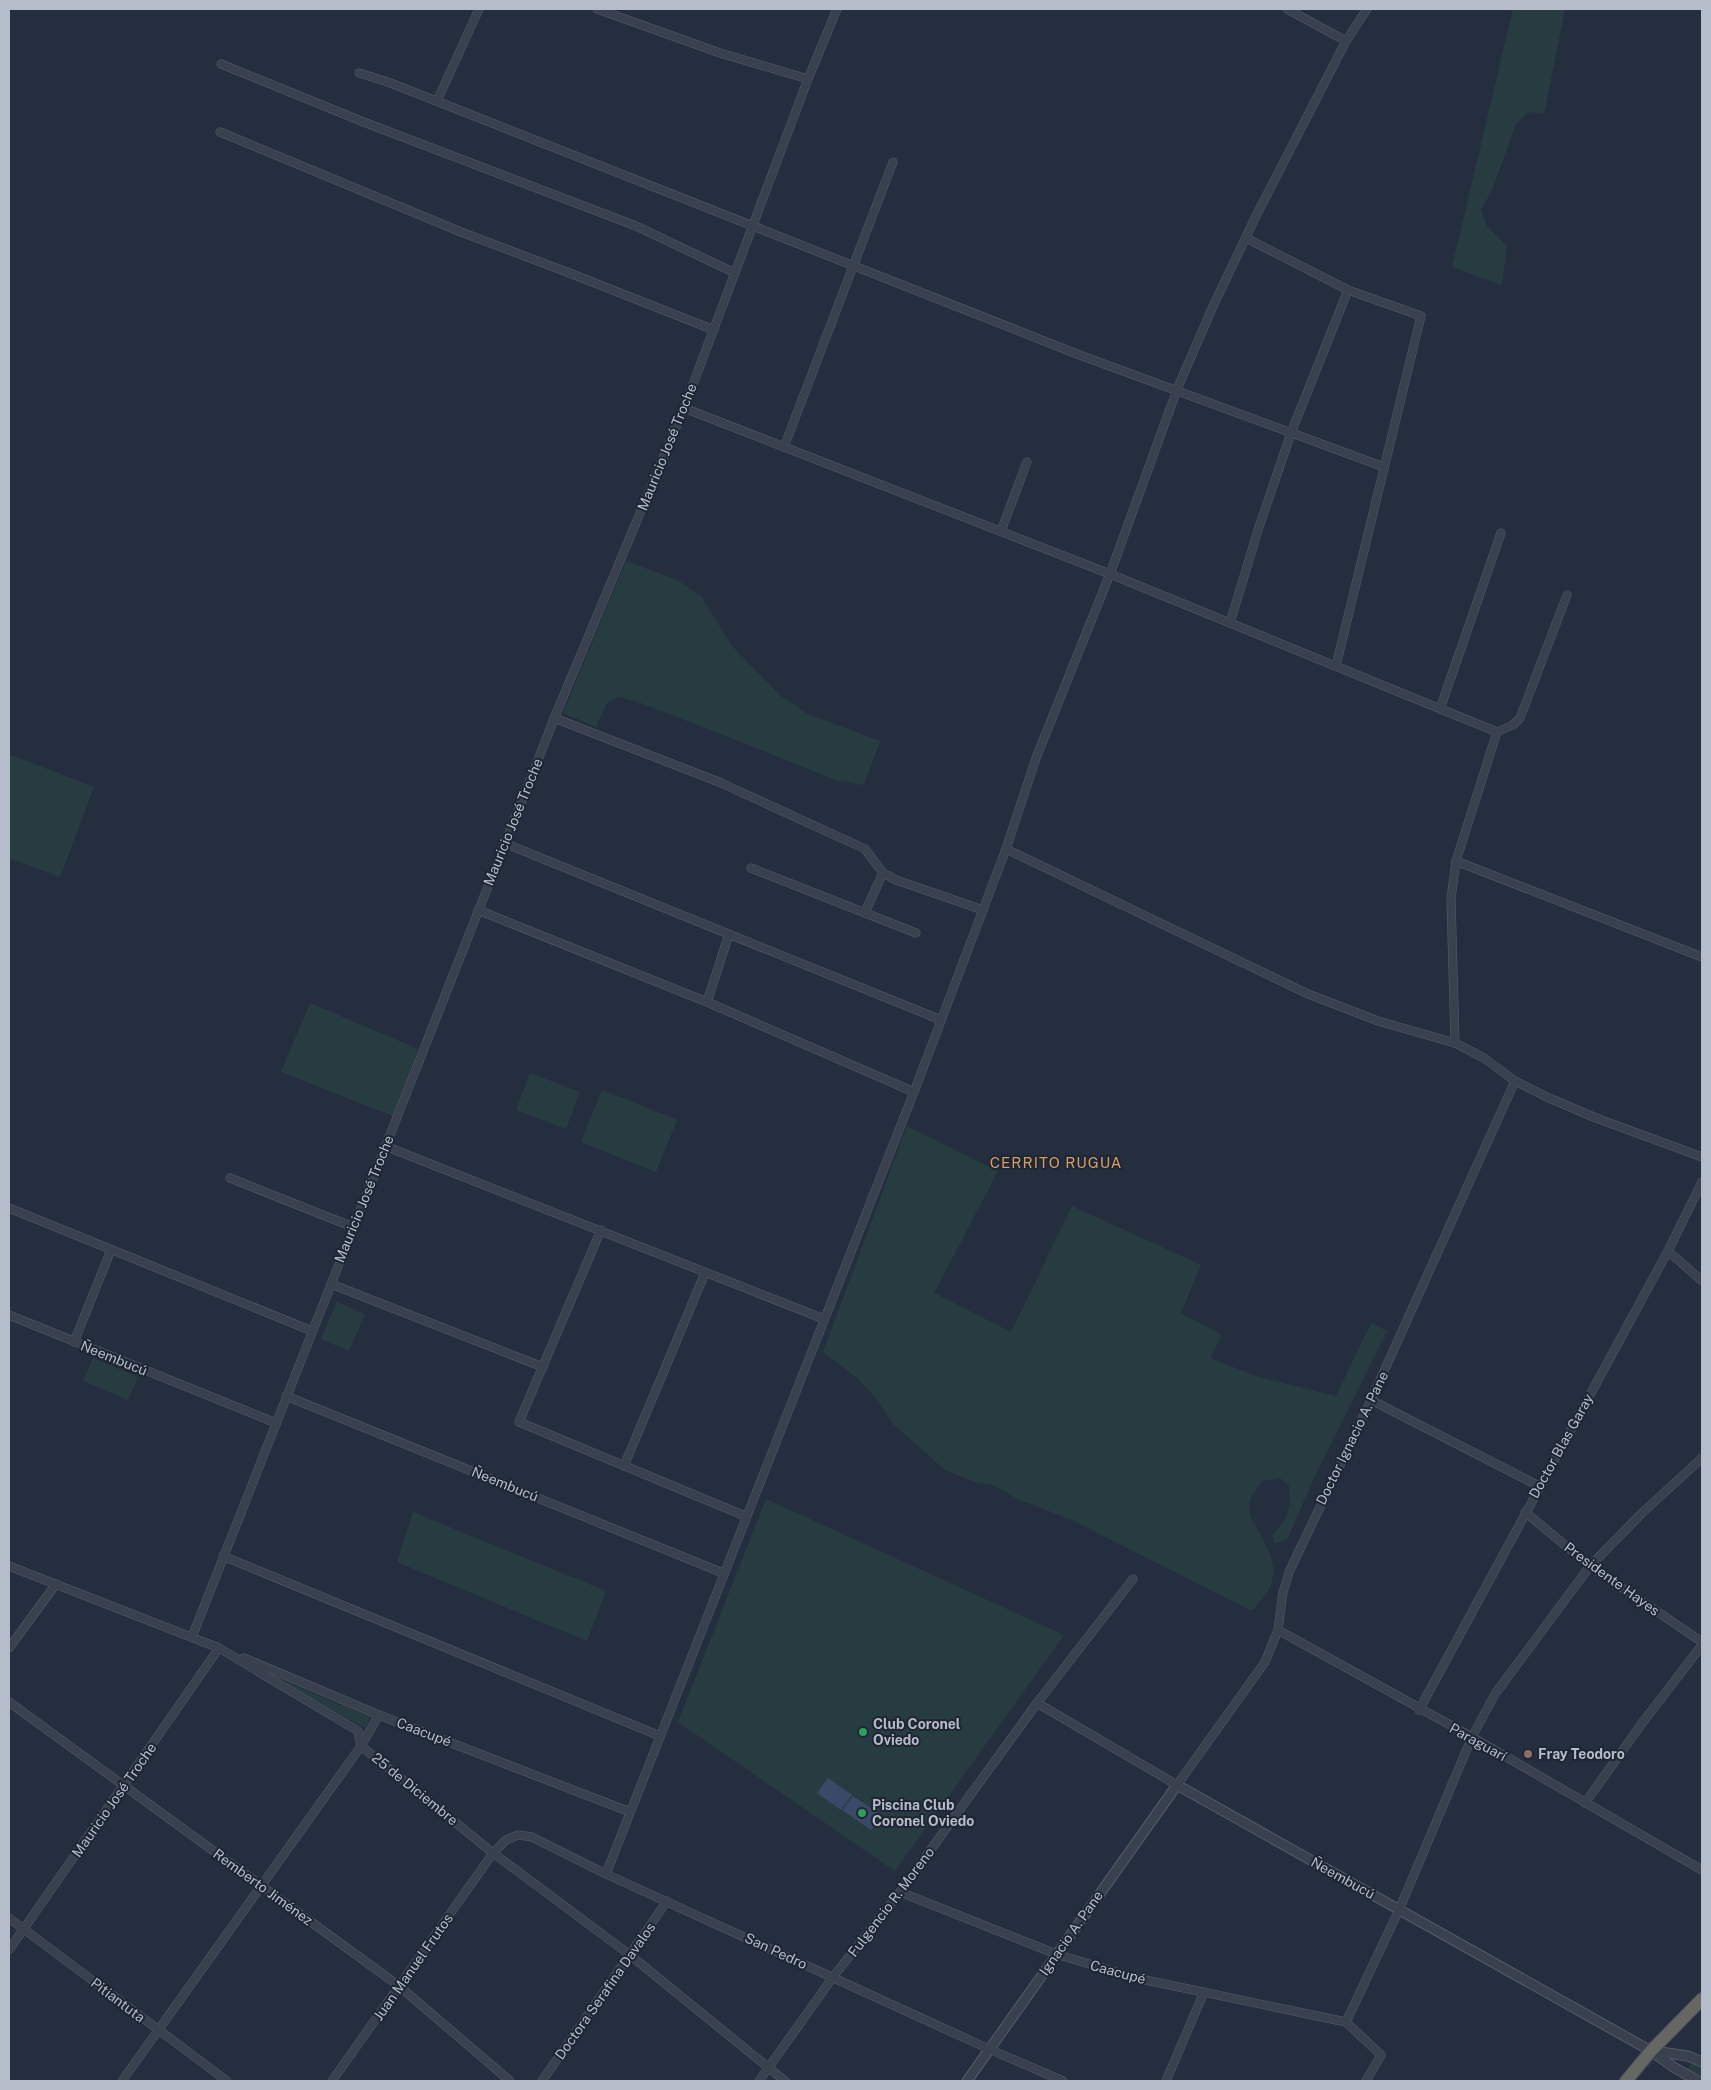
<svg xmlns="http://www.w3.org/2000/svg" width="1711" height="2090" font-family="'Public Sans',sans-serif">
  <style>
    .green { fill: #273c40 }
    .water { fill: #394967 }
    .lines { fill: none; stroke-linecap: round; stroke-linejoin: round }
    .minor-casing { stroke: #545c6a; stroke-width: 9 }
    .tertiary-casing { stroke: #545c6a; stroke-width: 11 }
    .trunk-casing { stroke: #414957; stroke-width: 14 }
    .minor { stroke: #39414f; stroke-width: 8 }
    .tertiary { stroke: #39414f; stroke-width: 9 }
    .trunk { stroke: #666662; stroke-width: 12 }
    .leisure-dot { fill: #2e9e5b; stroke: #1e2634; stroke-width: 2 }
    .education-dot { fill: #8d6e63; stroke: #1e2634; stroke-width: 2 }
    .labels { text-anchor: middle; stroke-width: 4; stroke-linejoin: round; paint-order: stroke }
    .street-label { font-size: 14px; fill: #b5bcca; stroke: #1e2634 }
    .poi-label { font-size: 14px; font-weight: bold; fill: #b5bcca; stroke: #1e2634; text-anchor: start }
    .neighbourhood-label { font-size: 15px; letter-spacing: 1px; fill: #d69d64; stroke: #1e2634 }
  </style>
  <rect width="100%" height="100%" fill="#252e3f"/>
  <g class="green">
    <path d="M 1513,9 L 1565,9 L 1544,114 L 1528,112 L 1516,124 L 1492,190 L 1481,210 L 1487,226 L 1507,246 L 1502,285 L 1452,267 Z"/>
    <path d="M 626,561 L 677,580 L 701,596 L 732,646 L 781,696 L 808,714 L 880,741 L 864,785 L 835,780 L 749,745 L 638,702 L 618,697 L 607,703 L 596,727 L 563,713 Z"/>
    <path d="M 9,754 L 94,787 L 60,877 L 9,858 Z"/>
    <path d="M 310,1003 L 418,1049 L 393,1116 L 281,1072 Z"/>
    <path d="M 530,1073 L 580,1092 L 566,1129 L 516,1110 Z"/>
    <path d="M 602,1090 L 677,1120 L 656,1172 L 581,1142 Z"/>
    <path d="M 907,1126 L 998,1171 L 934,1293 L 1011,1332 L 1072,1206 L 1201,1265 L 1181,1313 L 1222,1335 L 1210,1358 L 1259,1377 L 1336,1396 L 1371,1323 L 1387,1331 L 1312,1482 L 1288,1538 L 1274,1544 L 1272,1535 C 1288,1520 1292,1507 1289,1486 L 1280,1478 L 1262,1481 C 1258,1487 1251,1495 1250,1501 C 1248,1516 1253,1522 1260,1534 C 1279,1568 1279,1582 1252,1611 L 1072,1520 L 1020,1500 L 993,1485 L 978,1483 L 945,1470 L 893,1424 L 875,1397 L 857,1378 L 823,1352 Z"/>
    <path d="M 337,1302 L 365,1314 L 349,1351 L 321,1339 Z"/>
    <path d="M 93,1358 L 138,1377 L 128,1400 L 83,1381 Z"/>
    <path d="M 766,1499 L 1064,1635 L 895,1871 L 678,1722 Z"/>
    <path d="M 413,1512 L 606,1591 L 587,1641 L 397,1562 Z"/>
    <path d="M 267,1674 L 371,1717 L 365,1728 Z"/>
    <path d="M 1693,2061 L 1702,2066 L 1702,2077 L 1687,2070 Z"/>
  </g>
  <g class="water">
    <path d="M 828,1778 L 852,1795 L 841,1810 L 817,1793 Z"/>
    <path d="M 853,1796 L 881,1815 L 871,1830 L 842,1810 Z"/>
  </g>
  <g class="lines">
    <g class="minor-casing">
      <g id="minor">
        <path d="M 597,9 L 720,53 L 808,79"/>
        <path d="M 1287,9 L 1346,41"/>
        <path d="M 221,64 L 361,121 L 636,226 L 735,273"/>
        <path d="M 359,73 L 388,82 L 1077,354 L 1384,467"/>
        <path d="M 437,101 L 479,9"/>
        <path d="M 220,132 L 461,232 L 572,274 L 714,330"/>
        <path d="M 1246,238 L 1348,290 L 1421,316 L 1336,666"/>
        <path d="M 684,408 L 1110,574 L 1497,732 L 1456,861 L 1451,899 L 1455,1043"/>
        <path d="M 784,447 L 893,162"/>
        <path d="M 1001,531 L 1027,462"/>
        <path d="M 1230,623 L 1258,530 L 1291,433 L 1348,290"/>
        <path d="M 1440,709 L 1501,533"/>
        <path d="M 554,718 L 719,782 L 865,849 L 883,873 L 896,880 L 983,910"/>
        <path d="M 1497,732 L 1513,725 L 1520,718 L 1567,595"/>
        <path d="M 504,843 L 941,1020"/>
        <path d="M 1006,849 L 1308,994 L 1378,1021 L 1455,1043 L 1484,1058 L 1515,1081 L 1549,1098 L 1596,1118 L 1702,1157"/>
        <path d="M 1456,861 L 1702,957"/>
        <path d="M 751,868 L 916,933"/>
        <path d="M 478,910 L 707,1002 L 914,1092"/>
        <path d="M 865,912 L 883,873"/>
        <path d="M 707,1002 L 729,934"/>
        <path d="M 385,1146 L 824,1319"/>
        <path d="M 230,1178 L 353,1227"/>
        <path d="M 9,1208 L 312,1331"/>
        <path d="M 601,1230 L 519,1422 L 745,1516"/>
        <path d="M 1668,1251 L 1702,1281"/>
        <path d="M 331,1284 L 543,1367"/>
        <path d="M 9,1315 L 276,1423"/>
        <path d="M 74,1342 L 111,1250"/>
        <path d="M 286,1396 L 723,1573"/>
        <path d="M 1371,1400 L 1539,1486"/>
        <path d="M 624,1466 L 705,1273"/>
        <path d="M 1525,1512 L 1590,1566 L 1702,1642"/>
        <path d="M 223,1556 L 660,1736"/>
        <path d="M 9,1566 L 219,1648 L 358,1731 L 361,1746 L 493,1853 L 630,1955 L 785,2081"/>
        <path d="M 1278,1630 L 1472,1737 L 1702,1870"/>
        <path d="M 192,1637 L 556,714 L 684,408 L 808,79 L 837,9"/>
        <path d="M 9,1648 L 56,1584"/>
        <path d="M 244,1658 L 379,1715 L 630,1812"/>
        <path d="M 9,1702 L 399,1986 L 510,2081"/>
        <path d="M 1037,1703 L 1177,1785 L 1265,1662 L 1278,1630 L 1283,1592 L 1290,1570 L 1371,1400 L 1515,1081"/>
        <path d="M 1419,1710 L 1668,1251 L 1702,1182"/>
        <path d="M 1585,1803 L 1643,1722 L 1702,1645"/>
        <path d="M 606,1874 L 914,1092 L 1006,849 L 1036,758 L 1110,574 L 1178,387 L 1214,304 L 1257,214 L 1346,41 L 1367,9"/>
        <path d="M 900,1892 L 1056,1954 L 1136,1978 L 1346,2022"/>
        <path d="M 9,1918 L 227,2081"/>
        <path d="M 9,1950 L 219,1648"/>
        <path d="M 1346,2022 L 1399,1910 L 1472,1737 L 1495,1694 L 1590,1566 L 1641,1514 L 1702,1458"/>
        <path d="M 1346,2022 L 1381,2055 L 1366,2081"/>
        <path d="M 122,2081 L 361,1746 L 379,1715"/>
        <path d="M 332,2081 L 493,1853 L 506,1840 L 518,1835 L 532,1837 L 606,1874 L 989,2049 L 1063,2081"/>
        <path d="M 542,2081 L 667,1901"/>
        <path d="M 759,2081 L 833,1977 L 900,1892 L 1037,1703 L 1133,1579"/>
        <path d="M 1166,2081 L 1204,1992"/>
      </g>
    </g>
    <g class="tertiary-casing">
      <g id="tertiary">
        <path d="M 1654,2051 L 1688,2056 L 1702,2062"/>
        <path d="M 967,2081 L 1177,1785 L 1651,2051 L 1675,2068 L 1698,2081"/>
      </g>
    </g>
    <g class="trunk-casing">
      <path id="trunk" d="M 1626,2081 L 1651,2051 L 1702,1999"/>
    </g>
    <use href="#minor" class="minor"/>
    <use href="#tertiary" class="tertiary"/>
    <use href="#trunk" class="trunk"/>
  </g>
  <g class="leisure-dot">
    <circle cx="863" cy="1732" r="5"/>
    <circle cx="862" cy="1813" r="5"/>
  </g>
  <circle class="education-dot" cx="1528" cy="1754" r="5"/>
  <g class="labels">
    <g class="street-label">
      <text transform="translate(667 447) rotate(-68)" y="5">Mauricio José Troche</text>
      <text transform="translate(513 822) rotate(-68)" y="5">Mauricio José Troche</text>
      <text transform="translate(364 1199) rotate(-68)" y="5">Mauricio José Troche</text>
      <text transform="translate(114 1358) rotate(22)" y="5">Ñeembucú</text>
      <text transform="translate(1352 1438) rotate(-64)" y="5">Doctor Ignacio A. Pane</text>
      <text transform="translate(1561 1446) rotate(-61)" y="5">Doctor Blas Garay</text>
      <text transform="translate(505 1484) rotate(22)" y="5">Ñeembucú</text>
      <text transform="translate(1612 1579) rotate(36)" y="5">Presidente Hayes</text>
      <text transform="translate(424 1732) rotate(21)" y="5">Caacupé</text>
      <text transform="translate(1478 1742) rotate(29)" y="5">Paraguarí</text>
      <text transform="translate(415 1789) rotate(39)" y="5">25 de Diciembre</text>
      <text transform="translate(114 1800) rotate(-55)" y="5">Mauricio José Troche</text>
      <text transform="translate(1343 1878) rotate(29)" y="5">Ñeembucú</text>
      <text transform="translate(263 1887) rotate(36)" y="5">Remberto Jiménez</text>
      <text transform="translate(891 1902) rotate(-53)" y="5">Fulgencio R. Moreno</text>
      <text transform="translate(1071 1933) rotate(-55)" y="5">Ignacio A. Pane</text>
      <text transform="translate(776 1951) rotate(25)" y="5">San Pedro</text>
      <text transform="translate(413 1967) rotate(-55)" y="5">Juan Manuel Frutos</text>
      <text transform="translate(1118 1972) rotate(15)" y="5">Caacupé</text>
      <text transform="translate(605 1991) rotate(-55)" y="5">Doctora Serafina Davalos</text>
      <text transform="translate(118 2000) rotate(37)" y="5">Pitiantuta</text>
    </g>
    <g class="poi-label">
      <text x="873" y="1729">Club Coronel<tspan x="873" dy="16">Oviedo</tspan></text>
      <text x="1538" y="1759">Fray Teodoro</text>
      <text x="872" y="1810">Piscina Club<tspan x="872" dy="16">Coronel Oviedo</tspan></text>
    </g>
    <g class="neighbourhood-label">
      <text x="1056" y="1168">CERRITO RUGUA</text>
    </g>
  </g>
  <rect width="1711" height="2090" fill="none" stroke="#b5bcca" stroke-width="20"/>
</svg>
